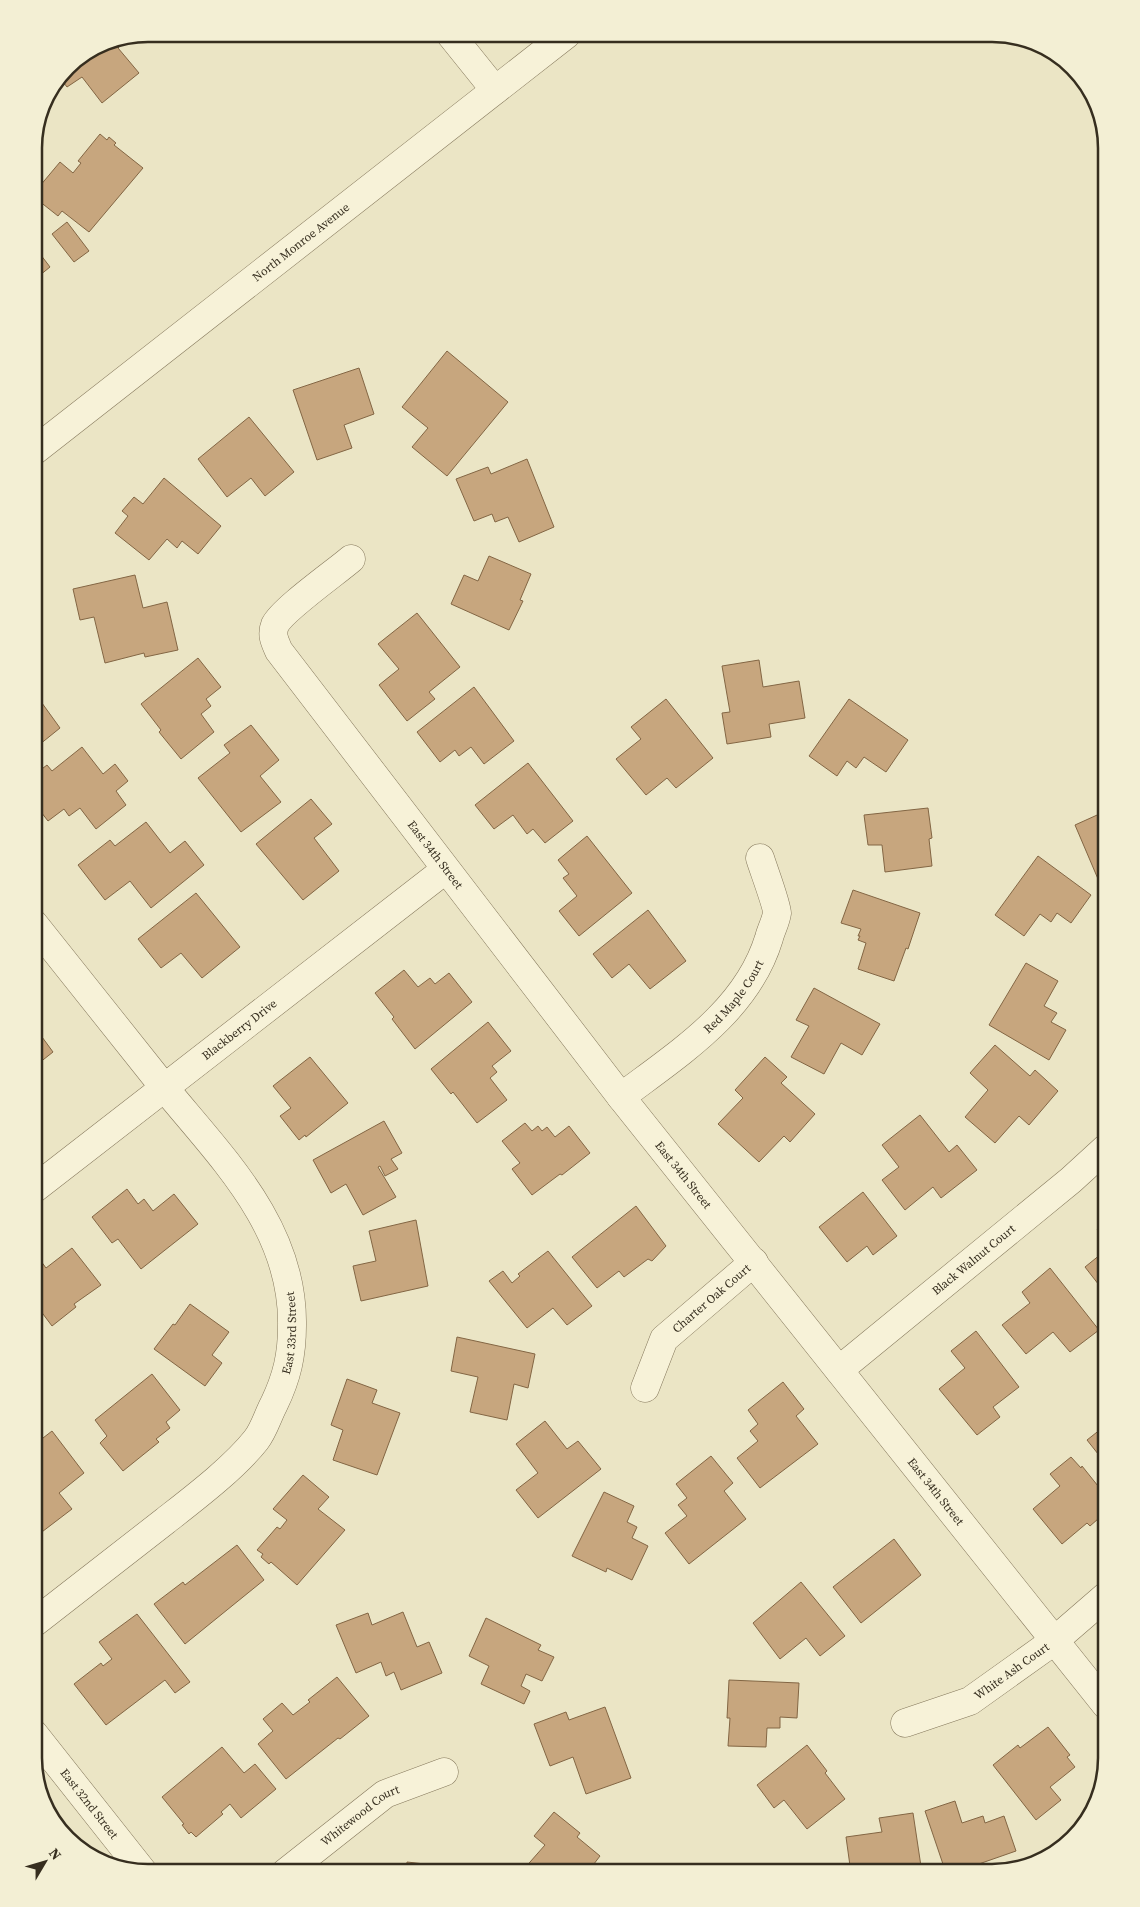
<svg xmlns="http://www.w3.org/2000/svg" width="1140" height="1907" font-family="'Source Serif 4',serif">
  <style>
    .building { fill: #c7a67e; stroke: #836644 }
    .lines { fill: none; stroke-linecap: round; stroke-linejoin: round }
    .minor-casing { stroke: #85785c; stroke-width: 29 }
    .minor { stroke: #f7f2d8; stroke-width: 28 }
    .labels { text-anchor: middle; stroke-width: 5; stroke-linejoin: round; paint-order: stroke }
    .street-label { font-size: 12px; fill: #362e1f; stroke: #f3efd4 }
    .rim { fill: none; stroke: #362e1f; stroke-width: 2.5 }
  </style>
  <rect width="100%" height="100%" fill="#ebe5c5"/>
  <g class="building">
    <path d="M 115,40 L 120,46 L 118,48 L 139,73 L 102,103 L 82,77 L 67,87 L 60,78 L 67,67 L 105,42 Z"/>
    <path d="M 100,134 L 107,140 L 109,137 L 116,143 L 114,145 L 143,168 L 89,232 L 62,211 L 58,216 L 34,197 L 34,193 L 60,162 L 73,173 L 81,163 L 78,161 Z"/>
    <path d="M 67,222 L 89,251 L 74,262 L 52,234 Z"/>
    <path d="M 34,246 L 50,267 L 34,280 Z"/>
    <path d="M 447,351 L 508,402 L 447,476 L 412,447 L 428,428 L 402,407 Z"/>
    <path d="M 359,368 L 374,414 L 344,425 L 352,448 L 317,460 L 293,390 Z"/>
    <path d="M 249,417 L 294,472 L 265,496 L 251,478 L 227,497 L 198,459 Z"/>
    <path d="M 527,459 L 554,527 L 519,542 L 508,517 L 495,522 L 492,514 L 474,521 L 456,479 L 488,467 L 491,474 Z"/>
    <path d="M 164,478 L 221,526 L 198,554 L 182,541 L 177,548 L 167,539 L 149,560 L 115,533 L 128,516 L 122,511 L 134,497 L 143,504 Z"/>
    <path d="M 489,556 L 531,574 L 520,600 L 523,601 L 509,630 L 451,604 L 464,575 L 478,581 Z"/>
    <path d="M 34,567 L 40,576 L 34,581 Z"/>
    <path d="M 135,575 L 143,608 L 167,602 L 178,650 L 145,657 L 144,653 L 105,663 L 94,617 L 80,620 L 73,589 Z"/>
    <path d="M 417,613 L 460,667 L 429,692 L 435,699 L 407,721 L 379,685 L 399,669 L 378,644 Z"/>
    <path d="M 198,658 L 221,687 L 206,699 L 211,706 L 201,714 L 214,732 L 181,759 L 159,732 L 161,730 L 141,704 Z"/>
    <path d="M 759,660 L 763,687 L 799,681 L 805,718 L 769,724 L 771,737 L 727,744 L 722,713 L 730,712 L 722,666 Z"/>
    <path d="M 474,687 L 514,741 L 484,764 L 471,747 L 459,756 L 455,750 L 440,762 L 417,732 Z"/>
    <path d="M 34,692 L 60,728 L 34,749 Z"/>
    <path d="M 666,699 L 713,758 L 676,788 L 667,778 L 646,795 L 616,759 L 641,739 L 631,727 Z"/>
    <path d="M 849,699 L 908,740 L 886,772 L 864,757 L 856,768 L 847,761 L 837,776 L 809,756 Z"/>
    <path d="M 251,725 L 279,760 L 260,776 L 281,802 L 241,832 L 198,778 L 230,753 L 224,745 Z"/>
    <path d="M 82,747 L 103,774 L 115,764 L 128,781 L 116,791 L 126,805 L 96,829 L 80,808 L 69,816 L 64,809 L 48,821 L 34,803 L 34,775 L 47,765 L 52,771 Z"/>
    <path d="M 528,763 L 573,821 L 545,843 L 533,829 L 527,834 L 513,815 L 494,829 L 475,805 Z"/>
    <path d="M 311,799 L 332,824 L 314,838 L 339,871 L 303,900 L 256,844 Z"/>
    <path d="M 928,808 L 932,838 L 929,839 L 932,866 L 885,872 L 882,845 L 868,845 L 864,815 Z"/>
    <path d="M 1106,811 L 1106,883 L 1101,886 L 1075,825 Z"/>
    <path d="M 146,822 L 170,853 L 185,841 L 204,865 L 151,908 L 130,881 L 105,900 L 78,865 L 110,840 L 115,846 Z"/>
    <path d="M 587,836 L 632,893 L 579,936 L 559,911 L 577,896 L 563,878 L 569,874 L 558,860 Z"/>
    <path d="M 1038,856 L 1091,895 L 1071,923 L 1057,913 L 1051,922 L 1040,914 L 1024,936 L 995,915 Z"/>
    <path d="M 853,890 L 920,913 L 908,949 L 906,948 L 894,981 L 858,969 L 866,943 L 858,940 L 860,936 L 858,936 L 861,929 L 841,923 Z"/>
    <path d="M 196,893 L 240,947 L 202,978 L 181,953 L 161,968 L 138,939 Z"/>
    <path d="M 648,910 L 686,961 L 650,989 L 629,964 L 612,978 L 593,954 Z"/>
    <path d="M 1026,963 L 1058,981 L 1044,1006 L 1057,1013 L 1051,1022 L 1066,1030 L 1049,1060 L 989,1025 Z"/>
    <path d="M 404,970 L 418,987 L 430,978 L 435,984 L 449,973 L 472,1002 L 415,1049 L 392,1019 L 394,1017 L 375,993 Z"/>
    <path d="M 814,988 L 880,1024 L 862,1055 L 841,1043 L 824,1074 L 791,1057 L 809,1026 L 796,1020 Z"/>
    <path d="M 488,1022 L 511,1051 L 492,1066 L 497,1072 L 490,1078 L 507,1100 L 477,1123 L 453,1092 L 451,1094 L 431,1069 Z"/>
    <path d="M 34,1026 L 53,1052 L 34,1067 Z"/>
    <path d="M 995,1045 L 1030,1076 L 1035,1070 L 1058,1091 L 1029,1125 L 1019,1116 L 995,1143 L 965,1117 L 988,1090 L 970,1073 Z"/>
    <path d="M 310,1057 L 348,1103 L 306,1137 L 305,1135 L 299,1140 L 280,1116 L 291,1108 L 273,1086 Z"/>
    <path d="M 765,1057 L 787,1077 L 781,1083 L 815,1114 L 790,1142 L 784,1136 L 759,1162 L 718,1124 L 743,1098 L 735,1090 Z"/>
    <path d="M 34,1083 L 41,1092 L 34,1097 Z"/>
    <path d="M 920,1115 L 949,1152 L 957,1145 L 977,1170 L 941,1198 L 933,1187 L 905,1210 L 882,1180 L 899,1167 L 882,1145 Z"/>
    <path d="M 384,1121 L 402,1153 L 391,1159 L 398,1169 L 385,1176 L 380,1166 L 378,1167 L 396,1197 L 363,1215 L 346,1184 L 331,1193 L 313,1160 Z"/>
    <path d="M 525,1123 L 532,1131 L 538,1126 L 542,1131 L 547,1127 L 555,1137 L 569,1126 L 590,1153 L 562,1175 L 560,1174 L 532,1195 L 512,1169 L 520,1163 L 502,1141 Z"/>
    <path d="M 127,1189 L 138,1204 L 144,1199 L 153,1211 L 174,1194 L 198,1224 L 141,1269 L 118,1239 L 112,1243 L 92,1217 Z"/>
    <path d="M 863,1192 L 897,1236 L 873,1255 L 867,1246 L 847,1262 L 819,1227 Z"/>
    <path d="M 636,1206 L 666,1246 L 652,1261 L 648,1259 L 624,1277 L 619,1271 L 597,1288 L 572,1257 Z"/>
    <path d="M 416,1220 L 428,1286 L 361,1301 L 353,1266 L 376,1261 L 369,1231 Z"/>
    <path d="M 1106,1222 L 1106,1241 L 1097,1229 Z"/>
    <path d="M 72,1248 L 101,1285 L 74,1304 L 76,1307 L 52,1326 L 34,1302 L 34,1260 L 38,1257 L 46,1268 Z"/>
    <path d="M 1106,1250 L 1106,1294 L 1085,1267 Z"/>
    <path d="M 548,1251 L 592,1306 L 567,1325 L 553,1308 L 527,1328 L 489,1281 L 503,1271 L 512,1283 L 520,1276 L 518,1274 Z"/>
    <path d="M 1050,1268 L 1099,1330 L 1070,1352 L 1053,1332 L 1026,1354 L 1002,1325 L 1030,1303 L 1022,1292 Z"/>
    <path d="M 190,1304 L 229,1332 L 212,1355 L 222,1363 L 205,1386 L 154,1349 L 173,1324 L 175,1325 Z"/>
    <path d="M 976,1331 L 1019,1387 L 993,1407 L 1000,1417 L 977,1435 L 939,1389 L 965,1368 L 951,1351 Z"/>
    <path d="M 457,1337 L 535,1354 L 528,1388 L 514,1384 L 507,1420 L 470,1412 L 478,1377 L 451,1371 Z"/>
    <path d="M 152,1374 L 180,1410 L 166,1422 L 170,1428 L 156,1439 L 159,1442 L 123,1471 L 100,1443 L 107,1436 L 95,1420 Z"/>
    <path d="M 347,1379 L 377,1390 L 372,1403 L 400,1413 L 377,1475 L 333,1460 L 343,1430 L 331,1425 Z"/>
    <path d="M 783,1382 L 804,1409 L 796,1416 L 818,1444 L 760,1488 L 737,1458 L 758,1441 L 750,1431 L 758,1424 L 748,1410 Z"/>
    <path d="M 545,1421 L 567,1449 L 578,1441 L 601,1469 L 538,1518 L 516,1490 L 538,1473 L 516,1444 Z"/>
    <path d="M 1106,1425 L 1106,1464 L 1087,1440 Z"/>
    <path d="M 52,1431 L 84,1473 L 59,1493 L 72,1509 L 34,1538 L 34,1445 Z"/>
    <path d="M 711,1456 L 733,1483 L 724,1491 L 746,1519 L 689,1564 L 665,1533 L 687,1516 L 678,1505 L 687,1498 L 676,1484 Z"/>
    <path d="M 1071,1457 L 1081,1468 L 1082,1466 L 1106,1496 L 1106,1512 L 1090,1526 L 1087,1523 L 1062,1544 L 1033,1509 L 1060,1486 L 1050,1474 Z"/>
    <path d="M 303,1475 L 329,1497 L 318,1509 L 345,1530 L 297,1585 L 271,1562 L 269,1564 L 261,1557 L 263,1554 L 257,1550 L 277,1527 L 280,1529 L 287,1520 L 273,1509 Z"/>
    <path d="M 604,1492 L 634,1506 L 627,1522 L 637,1527 L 632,1538 L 648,1546 L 632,1580 L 607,1568 L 606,1572 L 572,1556 Z"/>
    <path d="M 894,1539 L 921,1575 L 861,1623 L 833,1587 Z"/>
    <path d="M 237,1545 L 264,1580 L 185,1644 L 154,1604 L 183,1582 L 185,1585 Z"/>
    <path d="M 801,1582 L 845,1636 L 820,1656 L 806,1638 L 780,1659 L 753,1623 Z"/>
    <path d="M 403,1612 L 417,1647 L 429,1642 L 442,1673 L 401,1690 L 394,1672 L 386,1676 L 381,1662 L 356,1673 L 336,1625 L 368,1613 L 372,1625 Z"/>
    <path d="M 137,1614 L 190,1682 L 175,1693 L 165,1680 L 106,1725 L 74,1684 L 101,1663 L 103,1666 L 112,1659 L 99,1642 Z"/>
    <path d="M 486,1618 L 541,1645 L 538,1650 L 554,1657 L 542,1681 L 526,1674 L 521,1686 L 530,1691 L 524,1704 L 481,1684 L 489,1666 L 469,1656 Z"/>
    <path d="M 337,1677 L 369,1716 L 340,1739 L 338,1738 L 286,1779 L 258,1744 L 273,1731 L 263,1719 L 282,1703 L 293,1715 L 310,1702 L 308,1700 Z"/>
    <path d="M 729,1680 L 799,1683 L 797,1718 L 780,1717 L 780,1728 L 767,1728 L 766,1747 L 728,1746 L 730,1718 L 727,1718 Z"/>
    <path d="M 605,1707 L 631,1778 L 586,1794 L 573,1757 L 550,1766 L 534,1724 L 566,1712 L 569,1720 Z"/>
    <path d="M 1048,1727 L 1070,1755 L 1067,1757 L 1075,1767 L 1050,1787 L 1061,1800 L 1036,1820 L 993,1765 L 1018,1745 L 1020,1748 Z"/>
    <path d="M 807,1745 L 827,1771 L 825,1773 L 845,1799 L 807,1829 L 784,1800 L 774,1808 L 757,1785 Z"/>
    <path d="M 222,1747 L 244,1773 L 255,1764 L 276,1789 L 241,1818 L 230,1804 L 221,1812 L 223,1814 L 196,1837 L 191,1832 L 189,1834 L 182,1825 L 184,1824 L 162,1797 Z"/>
    <path d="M 955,1801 L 962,1823 L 983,1816 L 985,1823 L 1004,1816 L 1016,1851 L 953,1873 L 946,1873 L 925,1811 Z"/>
    <path d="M 554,1812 L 580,1833 L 577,1837 L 600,1856 L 587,1873 L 527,1873 L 523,1870 L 545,1845 L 534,1836 Z"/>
    <path d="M 913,1813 L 922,1873 L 888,1873 L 887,1868 L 851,1873 L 846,1837 L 882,1832 L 879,1818 Z"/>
    <path d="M 407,1862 L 425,1864 L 424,1868 L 456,1871 L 456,1873 L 406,1873 Z"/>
  </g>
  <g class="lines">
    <g class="minor-casing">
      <g id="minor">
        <path d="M 450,34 L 495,90"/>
        <path id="s1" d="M 34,451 L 567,34"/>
        <path id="s2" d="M 351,559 C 336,572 282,610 275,625 C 271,635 275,642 279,651 L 621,1097 L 1106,1705"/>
        <path id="s3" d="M 621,1097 C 679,1053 747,1011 769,938 C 771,930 776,921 777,913 C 777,905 763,868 760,858"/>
        <path id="s4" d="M 34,1189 L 445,870"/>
        <path id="s5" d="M 839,1370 L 1071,1180 L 1106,1148"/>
        <path id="s6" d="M 645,1388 L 664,1339 L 754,1262"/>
        <path id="s7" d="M 34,1623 C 78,1589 121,1555 165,1521 C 193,1499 234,1468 256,1440 C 264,1430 268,1415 274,1404 C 287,1377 292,1355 292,1326 C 294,1227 221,1157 163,1086 C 120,1032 77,978 34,924"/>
        <path id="s8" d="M 905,1723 L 970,1701 L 1054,1641 L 1106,1596"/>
        <path id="s9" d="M 34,1734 L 144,1873"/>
        <path id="s10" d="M 285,1873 L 385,1794 L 444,1772"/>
      </g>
    </g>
    <use href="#minor" class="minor"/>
  </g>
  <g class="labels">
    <g class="street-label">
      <text dy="4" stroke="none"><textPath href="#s1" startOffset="339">North Monroe Avenue</textPath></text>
      <text dy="4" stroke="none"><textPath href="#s2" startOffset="385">East 34th Street</textPath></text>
      <text dy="4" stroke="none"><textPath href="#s3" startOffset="152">Red Maple Court</textPath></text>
      <text dy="4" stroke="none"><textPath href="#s4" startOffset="260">Blackberry Drive</textPath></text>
      <text dy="4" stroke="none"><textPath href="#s2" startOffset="790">East 34th Street</textPath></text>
      <text dy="4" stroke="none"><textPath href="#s5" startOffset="174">Black Walnut Court</textPath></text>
      <text dy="4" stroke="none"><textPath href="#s6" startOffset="115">Charter Oak Court</textPath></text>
      <text dy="4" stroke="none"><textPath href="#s7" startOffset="402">East 33rd Street</textPath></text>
      <text dy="4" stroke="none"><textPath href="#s2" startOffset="1195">East 34th Street</textPath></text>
      <text dy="4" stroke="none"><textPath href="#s8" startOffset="120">White Ash Court</textPath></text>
      <text dy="4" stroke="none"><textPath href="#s9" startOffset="89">East 32nd Street</textPath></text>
      <text dy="4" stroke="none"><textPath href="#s10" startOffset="95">Whitewood Court</textPath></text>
    </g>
  </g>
  <path d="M0 0H1140V1907H0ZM148 42H992A106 106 0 0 1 1098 148V1758A106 106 0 0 1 992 1864H148A106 106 0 0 1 42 1758V148A106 106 0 0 1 148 42Z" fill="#f3efd4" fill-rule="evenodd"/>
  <path class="rim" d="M148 42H992A106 106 0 0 1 1098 148V1758A106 106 0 0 1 992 1864H148A106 106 0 0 1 42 1758V148A106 106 0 0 1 148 42Z"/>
  <g transform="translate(45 1862) rotate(52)" stroke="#f3efd4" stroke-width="4" paint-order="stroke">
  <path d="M0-4L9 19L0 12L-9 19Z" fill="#362e1f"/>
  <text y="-8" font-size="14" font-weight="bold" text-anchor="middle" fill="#362e1f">N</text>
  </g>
</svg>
